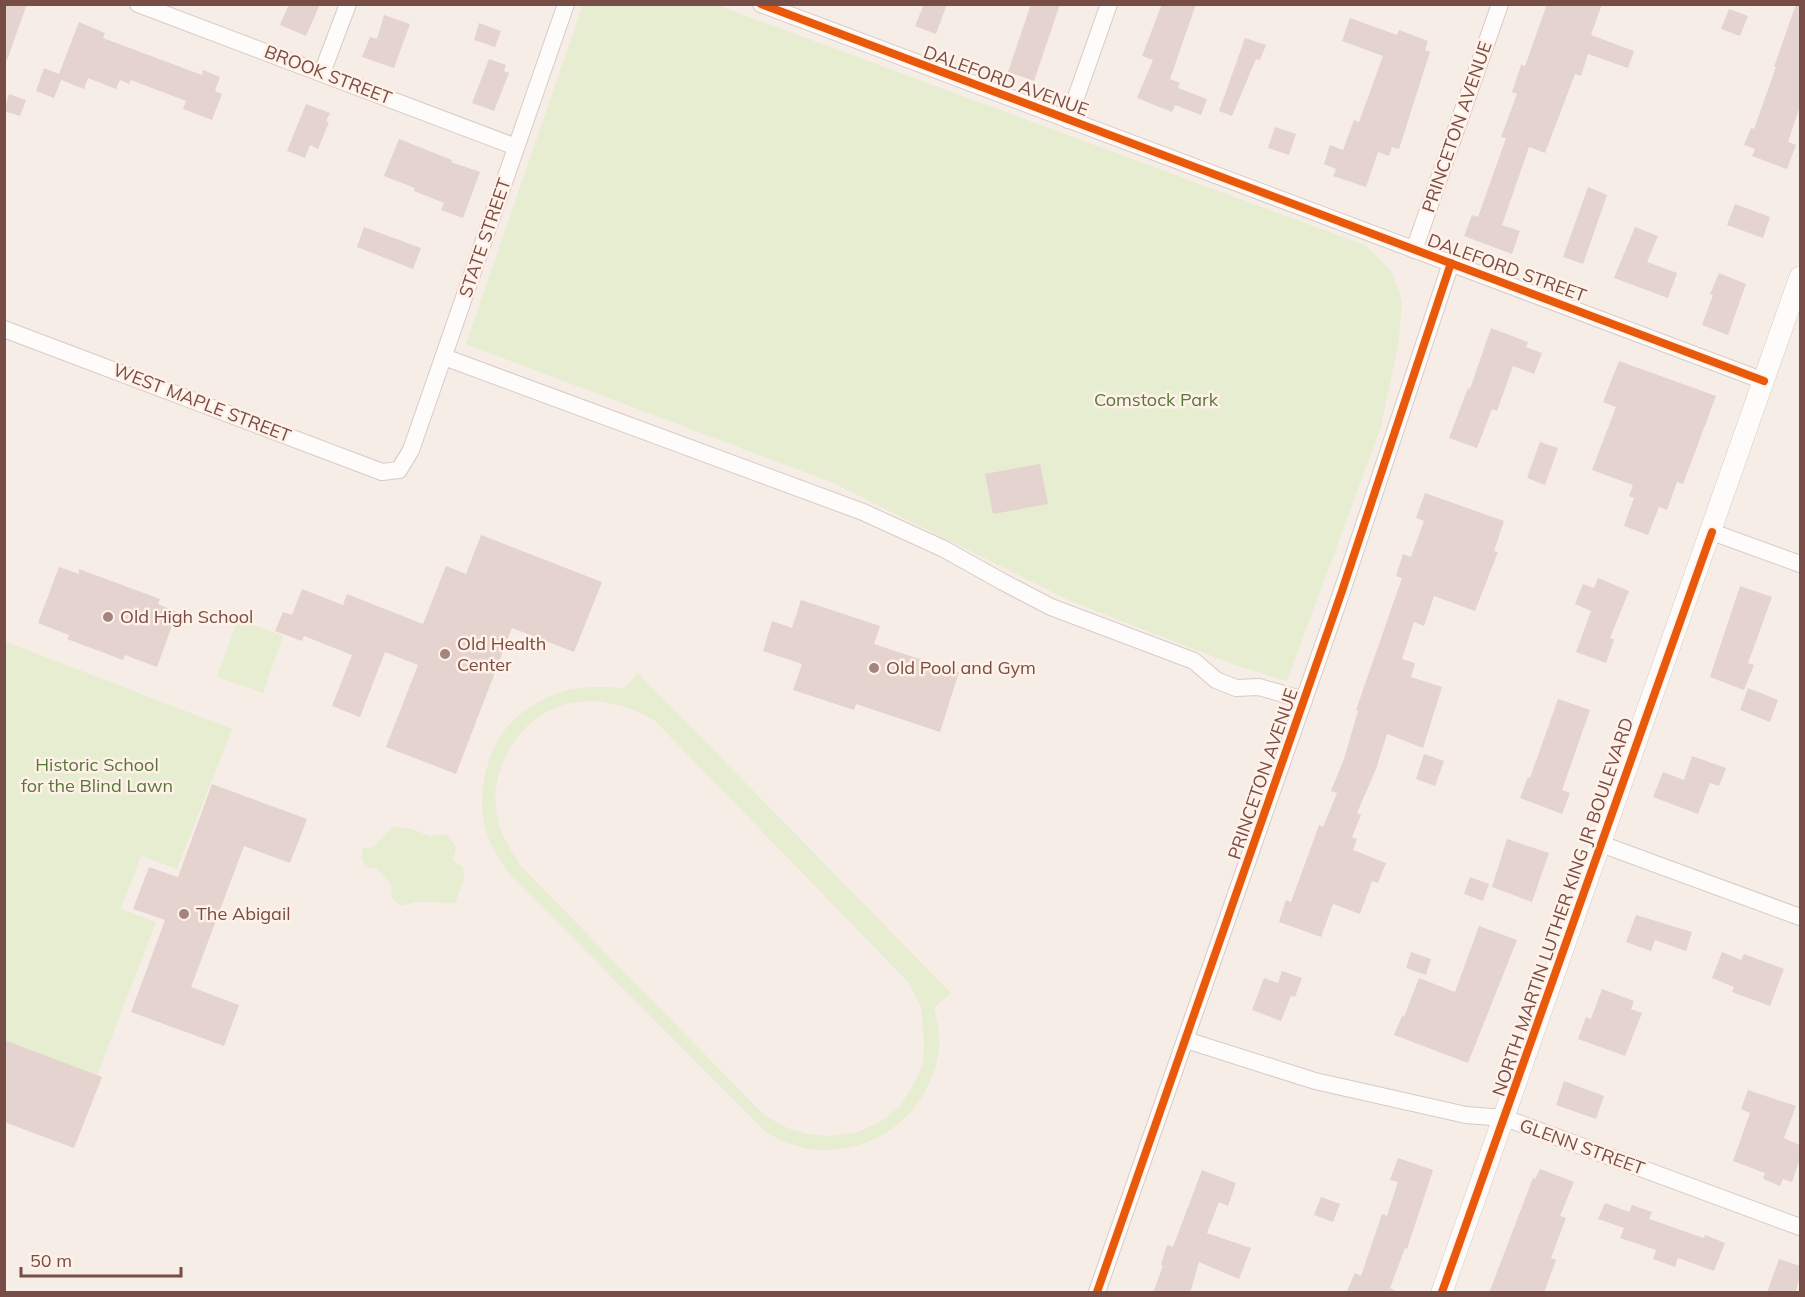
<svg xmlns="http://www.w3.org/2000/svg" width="1805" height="1297" font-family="Mulish,sans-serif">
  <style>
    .green { fill: #e7edd0; fill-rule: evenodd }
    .building { fill: #e4d3ce }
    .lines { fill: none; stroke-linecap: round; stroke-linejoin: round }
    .minor-casing { stroke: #d8cac5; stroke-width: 18 }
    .tertiary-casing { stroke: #d8cac5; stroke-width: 22 }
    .minor { stroke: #fefcfb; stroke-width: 16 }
    .tertiary { stroke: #fefcfb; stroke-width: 21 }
    .cycleway-casing { stroke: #fff1e8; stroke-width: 11 }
    .cycleway { stroke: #e8590c; stroke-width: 8 }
    .poi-dot { fill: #a4857e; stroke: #fff1e8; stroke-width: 2 }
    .labels { text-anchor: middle; stroke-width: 5; stroke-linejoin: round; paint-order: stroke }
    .street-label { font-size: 18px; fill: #774d45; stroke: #fff1e8 }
    .park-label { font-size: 18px; fill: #58783a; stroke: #fff1e8 }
    .poi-label { font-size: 18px; fill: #774d45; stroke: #fff1e8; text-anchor: start }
  </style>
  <rect width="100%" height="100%" fill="#f7ede7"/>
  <g class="green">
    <path d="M 583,4 L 717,5 L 1367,246 L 1393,274 L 1402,301 L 1399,340 L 1381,427 L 1287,681 L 1235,665 L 1070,601 L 831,482 L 466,344 Z"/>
    <path d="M 238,619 L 283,636 L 263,693 L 217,677 Z"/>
    <path d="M 4,641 L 232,729 L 177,869 L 141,856 L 121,909 L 156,922 L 94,1083 L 5,1049 Z"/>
    <path d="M 638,673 L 951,993 L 934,1008 C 937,1021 941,1035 939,1049 C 931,1111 878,1154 816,1150 C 799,1148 783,1141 768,1134 L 510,875 C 501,862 491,848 486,831 C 476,798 485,755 507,727 C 518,713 539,700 556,694 C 578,685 601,687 624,688 ZM 599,701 L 630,708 L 654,720 L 908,982 L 921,1007 L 924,1041 L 923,1064 L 912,1087 L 899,1107 L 880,1122 L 858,1132 L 828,1136 L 808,1134 L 787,1128 L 764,1115 L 523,868 C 513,854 504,841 499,824 C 484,774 519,713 571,703 C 580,701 590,702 599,701 Z"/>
    <path d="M 394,827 L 409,828 L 430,836 L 446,834 L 456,847 L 453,861 L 463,868 L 464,879 L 455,903 L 417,902 L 401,906 L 391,897 L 392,886 L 377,868 L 365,867 L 361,857 L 363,848 L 373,847 Z"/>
  </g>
  <g class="building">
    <path d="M 4,4 L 27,4 L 7,60 L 4,60 Z"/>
    <path d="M 289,4 L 320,4 L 306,36 L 280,25 Z"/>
    <path d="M 924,4 L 947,4 L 936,34 L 915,26 Z"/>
    <path d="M 1031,4 L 1060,4 L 1034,81 L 1008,72 Z"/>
    <path d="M 1162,4 L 1196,4 L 1170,79 L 1180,83 L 1178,88 L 1207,99 L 1201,115 L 1175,105 L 1172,112 L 1137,98 L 1153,60 L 1142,56 Z"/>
    <path d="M 1547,4 L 1602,4 L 1591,35 L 1634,51 L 1628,68 L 1588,54 L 1581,76 L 1575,74 L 1545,153 L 1529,147 L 1502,225 L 1520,231 L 1512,254 L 1464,236 L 1472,215 L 1478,217 L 1506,138 L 1501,137 L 1517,94 L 1512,92 L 1521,65 L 1525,66 Z"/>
    <path d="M 1796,4 L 1800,4 L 1800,106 L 1788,142 L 1796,145 L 1787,169 L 1752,156 L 1755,149 L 1744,145 L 1751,128 L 1754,129 L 1776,67 L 1774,67 Z"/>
    <path d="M 1729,9 L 1748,16 L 1740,36 L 1721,29 Z"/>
    <path d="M 384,15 L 410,24 L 394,68 L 362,57 L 370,37 L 377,39 Z"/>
    <path d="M 1350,18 L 1397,35 L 1399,30 L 1428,41 L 1425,50 L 1430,52 L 1399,149 L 1392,147 L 1389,156 L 1378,152 L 1366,187 L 1333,176 L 1336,169 L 1324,164 L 1330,145 L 1343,150 L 1354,120 L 1359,122 L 1383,56 L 1342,41 Z"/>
    <path d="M 79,22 L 105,33 L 103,38 L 202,75 L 203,70 L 220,77 L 215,91 L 222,94 L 212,120 L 183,109 L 186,101 L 131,80 L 129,84 L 120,80 L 116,89 L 88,78 L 84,89 L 61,80 L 54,98 L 36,91 L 44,68 L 59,74 Z"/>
    <path d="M 479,23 L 501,31 L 495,47 L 474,40 Z"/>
    <path d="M 1245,38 L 1266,45 L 1260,60 L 1256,59 L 1232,116 L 1219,111 Z"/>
    <path d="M 489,59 L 506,65 L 504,71 L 509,73 L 494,111 L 472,103 Z"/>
    <path d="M 9,94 L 26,100 L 20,116 L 4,111 Z"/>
    <path d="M 306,104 L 330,113 L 326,121 L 329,122 L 318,149 L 310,145 L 305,158 L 287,151 Z"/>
    <path d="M 1275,127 L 1296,134 L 1289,155 L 1268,148 Z"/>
    <path d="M 399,139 L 452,160 L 451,162 L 480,172 L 463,218 L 441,210 L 444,203 L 414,191 L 415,188 L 384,176 Z"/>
    <path d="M 1588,187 L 1607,195 L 1583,264 L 1563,257 Z"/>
    <path d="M 1735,204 L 1770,217 L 1763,238 L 1727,225 Z"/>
    <path d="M 364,227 L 421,248 L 413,269 L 357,247 Z"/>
    <path d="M 1635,227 L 1658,236 L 1647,262 L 1677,273 L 1668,298 L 1614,278 Z"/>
    <path d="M 1719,273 L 1746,284 L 1728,335 L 1702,325 L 1713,295 L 1710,294 Z"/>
    <path d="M 1491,328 L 1528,342 L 1526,347 L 1542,353 L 1534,374 L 1513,366 L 1497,411 L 1492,409 L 1477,448 L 1449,438 L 1468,388 L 1470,389 Z"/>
    <path d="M 1619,361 L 1716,396 L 1683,484 L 1677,482 L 1667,510 L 1659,507 L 1648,535 L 1624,526 L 1634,498 L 1629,496 L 1633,485 L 1592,470 L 1616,407 L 1603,402 Z"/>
    <path d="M 1540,442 L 1558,448 L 1545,485 L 1527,478 Z"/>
    <path d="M 1040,464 L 1048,504 L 993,514 L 985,474 Z"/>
    <path d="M 1425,493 L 1504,521 L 1494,551 L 1498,552 L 1475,611 L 1434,596 L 1424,626 L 1414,622 L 1402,659 L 1415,663 L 1411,677 L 1442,687 L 1423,748 L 1387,734 L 1376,769 L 1357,813 L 1361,815 L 1352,837 L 1357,839 L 1353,850 L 1386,863 L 1378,883 L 1372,881 L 1360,914 L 1333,904 L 1321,937 L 1279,922 L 1286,900 L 1291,902 L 1319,825 L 1323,827 L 1337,793 L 1331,791 L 1344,759 L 1358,711 L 1356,710 L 1402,578 L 1396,576 L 1403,554 L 1411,557 L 1424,521 L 1416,518 Z"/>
    <path d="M 481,535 L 602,582 L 574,652 L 512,628 L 456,774 L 386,747 L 418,665 L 385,652 L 360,717 L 332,706 L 352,655 L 304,636 L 302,641 L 275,631 L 283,612 L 292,615 L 302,589 L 343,605 L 347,594 L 423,624 L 446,566 L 466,574 Z"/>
    <path d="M 59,567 L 79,574 L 79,569 L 160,599 L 158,604 L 177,612 L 157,667 L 125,655 L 123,660 L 67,639 L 69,635 L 38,623 Z"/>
    <path d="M 1598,578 L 1629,591 L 1610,638 L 1614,640 L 1606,663 L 1576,652 L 1591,611 L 1575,604 L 1583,584 L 1594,588 Z"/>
    <path d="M 1740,586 L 1772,597 L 1748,663 L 1754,665 L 1744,690 L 1710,677 Z"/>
    <path d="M 801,600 L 880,626 L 874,644 L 959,672 L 940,732 L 856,704 L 854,710 L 793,690 L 802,664 L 763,651 L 772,621 L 792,628 Z"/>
    <path d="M 1748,688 L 1778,700 L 1770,722 L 1740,710 Z"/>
    <path d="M 1558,699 L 1590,710 L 1562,790 L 1570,793 L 1562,814 L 1520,798 L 1528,777 L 1530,778 Z"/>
    <path d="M 1424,754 L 1444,761 L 1435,786 L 1416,779 Z"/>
    <path d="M 1692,756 L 1726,768 L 1719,786 L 1710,783 L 1698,814 L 1653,797 L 1663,772 L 1684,780 Z"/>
    <path d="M 212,784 L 307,819 L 290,863 L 244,846 L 191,987 L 239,1005 L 224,1046 L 131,1012 L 165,920 L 133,909 L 149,867 L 178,877 Z"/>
    <path d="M 1507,839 L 1549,853 L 1532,902 L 1492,887 Z"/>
    <path d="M 1470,877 L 1489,884 L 1483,901 L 1464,894 Z"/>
    <path d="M 1636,915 L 1692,932 L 1686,951 L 1655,940 L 1651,951 L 1626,942 Z"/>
    <path d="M 1479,926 L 1517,940 L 1468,1063 L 1394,1035 L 1402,1016 L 1404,1017 L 1419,978 L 1455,992 Z"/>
    <path d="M 1411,952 L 1431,959 L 1426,975 L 1406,968 Z"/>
    <path d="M 1722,952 L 1741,960 L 1744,954 L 1784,969 L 1770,1006 L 1732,992 L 1734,987 L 1712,978 Z"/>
    <path d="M 1282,971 L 1302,978 L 1295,997 L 1291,996 L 1281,1021 L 1252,1010 L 1264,978 L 1278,983 Z"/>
    <path d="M 1602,989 L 1634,1001 L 1631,1009 L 1642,1013 L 1625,1056 L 1578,1039 L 1586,1017 L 1591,1019 Z"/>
    <path d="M 4,1040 L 102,1077 L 74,1148 L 4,1122 Z"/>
    <path d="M 1564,1081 L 1604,1096 L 1596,1119 L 1556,1105 Z"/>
    <path d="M 1748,1090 L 1796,1106 L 1784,1138 L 1800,1145 L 1800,1159 L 1792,1182 L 1783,1179 L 1780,1186 L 1763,1179 L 1765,1173 L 1733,1161 L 1750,1113 L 1741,1109 Z"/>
    <path d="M 1398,1158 L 1433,1170 L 1407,1249 L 1405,1248 L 1390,1288 L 1400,1293 L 1346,1293 L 1355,1273 L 1361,1276 L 1382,1214 L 1387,1216 L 1398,1182 L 1390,1180 Z"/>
    <path d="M 1540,1169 L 1574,1182 L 1560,1216 L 1566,1218 L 1551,1258 L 1556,1260 L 1544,1293 L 1489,1293 L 1533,1178 L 1535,1179 Z"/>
    <path d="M 1202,1170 L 1236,1183 L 1228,1206 L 1219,1202 L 1207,1233 L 1251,1248 L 1239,1279 L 1199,1262 L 1190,1293 L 1153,1293 L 1163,1266 L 1161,1265 L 1167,1245 L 1173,1247 Z"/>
    <path d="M 1321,1197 L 1340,1204 L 1333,1222 L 1314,1215 Z"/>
    <path d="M 1605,1203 L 1629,1212 L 1632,1205 L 1652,1212 L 1649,1219 L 1704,1238 L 1705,1235 L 1725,1243 L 1714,1271 L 1678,1258 L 1675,1267 L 1653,1259 L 1656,1250 L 1620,1238 L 1624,1228 L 1598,1219 Z"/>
    <path d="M 1779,1259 L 1800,1266 L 1800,1277 L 1795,1293 L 1767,1293 Z"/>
  </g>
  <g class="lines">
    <g class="minor-casing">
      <g id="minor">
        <path d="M 138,4 L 516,147"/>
        <path d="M 761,4 L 1764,381"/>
        <path d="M 322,73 L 348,4"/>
        <path d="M 1068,120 L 1109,4"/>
        <path d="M 1414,250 L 1500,4"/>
        <path d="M 4,329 L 382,472 L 399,470 L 411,450 L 566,4"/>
        <path d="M 444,357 L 863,512 L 944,549 L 1003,582 L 1051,607 L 1194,661 L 1216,680 L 1236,688 L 1259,687 L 1304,700"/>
        <path d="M 1712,532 L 1800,564"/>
        <path d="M 1601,844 L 1800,917"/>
        <path d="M 1186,1040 L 1315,1081 L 1466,1115 L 1505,1118 L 1800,1227"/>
        <path d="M 1097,1292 L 1342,591 L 1451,263"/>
      </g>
    </g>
    <g class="tertiary-casing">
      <path id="tertiary" d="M 1442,1292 L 1800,277"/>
    </g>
    <use href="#minor" class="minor"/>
    <use href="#tertiary" class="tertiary"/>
    <g class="cycleway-casing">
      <g id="cycleway">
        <path d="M 761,4 L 1764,381"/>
        <path d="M 1097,1292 L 1342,591 L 1451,263"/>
        <path d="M 1442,1292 L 1712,532"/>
      </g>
    </g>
    <use href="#cycleway" class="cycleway"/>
  </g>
  <g class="poi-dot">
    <circle cx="108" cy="617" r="6"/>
    <circle cx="445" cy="654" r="6"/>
    <circle cx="874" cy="668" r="6"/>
    <circle cx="184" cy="914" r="6"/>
  </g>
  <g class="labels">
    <g class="street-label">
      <text transform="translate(328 75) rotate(21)" y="6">BROOK STREET</text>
      <text transform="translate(1006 81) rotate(20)" y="6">DALEFORD AVENUE</text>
      <text transform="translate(1457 127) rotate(-71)" y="6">PRINCETON AVENUE</text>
      <text transform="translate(485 238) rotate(-71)" y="6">STATE STREET</text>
      <text transform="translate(1507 268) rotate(20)" y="6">DALEFORD STREET</text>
      <text transform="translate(202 403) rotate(21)" y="6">WEST MAPLE STREET</text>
      <text transform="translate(1263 774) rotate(-71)" y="6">PRINCETON AVENUE</text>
      <text transform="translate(1563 907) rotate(-71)" y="6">NORTH MARTIN LUTHER KING JR BOULEVARD</text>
      <text transform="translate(1582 1147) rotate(20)" y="6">GLENN STREET</text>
    </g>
    <g class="park-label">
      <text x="1156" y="406">Comstock Park</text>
      <text x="97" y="771">Historic School<tspan x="97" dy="21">for the Blind Lawn</tspan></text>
    </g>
    <g class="poi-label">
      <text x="120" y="623">Old High School</text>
      <text x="457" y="650">Old Health<tspan x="457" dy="21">Center</tspan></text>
      <text x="886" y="674">Old Pool and Gym</text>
      <text x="196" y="920">The Abigail</text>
    </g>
  </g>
  <rect width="1805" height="1297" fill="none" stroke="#774d45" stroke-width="12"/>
  <path d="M21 1267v9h160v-9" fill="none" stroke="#774d45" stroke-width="3"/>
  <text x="30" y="1267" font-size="18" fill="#774d45" stroke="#fff1e8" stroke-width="4.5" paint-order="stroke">50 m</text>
</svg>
